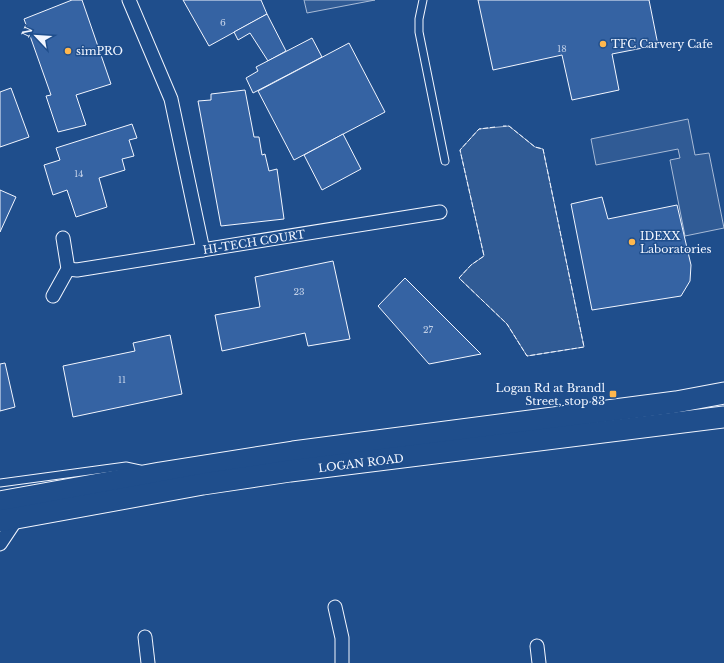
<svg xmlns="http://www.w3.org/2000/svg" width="724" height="663" font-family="'Libre Baskerville',serif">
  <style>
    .parking { fill: #305b95; stroke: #a8bbd7 }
    .building { fill: #3563a3; stroke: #f2f6ff }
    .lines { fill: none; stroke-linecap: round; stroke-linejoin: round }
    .service-casing { stroke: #f2f6ff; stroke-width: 9 }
    .minor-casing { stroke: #f2f6ff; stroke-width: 15 }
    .primary-casing { stroke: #f2f6ff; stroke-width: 23 }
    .service { stroke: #1f4e8c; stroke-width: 7 }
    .minor { stroke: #1f4e8c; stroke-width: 13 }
    .primary { stroke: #1f4e8c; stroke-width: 21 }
    .fence { stroke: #f2f6ff; stroke-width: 1; stroke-dasharray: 5 2; stroke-linecap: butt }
    .poi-dot { fill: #ffb74d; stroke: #1f4e8c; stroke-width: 1.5 }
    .labels { text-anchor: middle; stroke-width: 3; stroke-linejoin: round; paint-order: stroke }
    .number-label { font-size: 9px; fill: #c3d1e8 }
    .poi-label { font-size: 11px; fill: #f2f6ff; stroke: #1f4e8c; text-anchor: start }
    .street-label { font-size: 11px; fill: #f2f6ff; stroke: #1f4e8c }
  </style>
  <rect width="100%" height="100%" fill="#1f4e8c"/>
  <g class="parking">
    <path d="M 304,0 L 375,0 L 307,13 Z"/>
    <path d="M 688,119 L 695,155 L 709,153 L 724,228 L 685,236 L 670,160 L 680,158 L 678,149 L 596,165 L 591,139 Z"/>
    <path d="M 509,126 L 535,147 L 543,149 L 584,347 L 527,356 L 507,324 L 459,278 L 471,265 L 484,256 L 460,150 L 479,129 Z"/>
  </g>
  <g class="building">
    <path d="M 72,0 L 82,0 L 111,84 L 76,95 L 86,125 L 58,132 L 46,96 L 51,95 L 24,19 Z"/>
    <path d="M 183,0 L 261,0 L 267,14 L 209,46 Z"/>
    <path d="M 478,0 L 649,0 L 658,45 L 612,54 L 619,90 L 572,100 L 562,55 L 493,70 Z"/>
    <path d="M 267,14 L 286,51 L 268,61 L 250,33 L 238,40 L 234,32 Z"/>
    <path d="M 312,38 L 322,57 L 253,93 L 246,78 L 258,71 L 256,67 Z"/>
    <path d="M 349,43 L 385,112 L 294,160 L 258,91 Z"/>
    <path d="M 11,88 L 29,137 L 0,147 L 0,92 Z"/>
    <path d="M 245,90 L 254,137 L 259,137 L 262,155 L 265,154 L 269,171 L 277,169 L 284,219 L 221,226 L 198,101 L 211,100 L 211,94 Z"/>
    <path d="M 132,124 L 137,138 L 129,140 L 134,156 L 122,159 L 125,170 L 99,178 L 107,207 L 76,217 L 67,190 L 53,195 L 44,165 L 60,160 L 56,148 Z"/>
    <path d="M 343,134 L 361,169 L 322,190 L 304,155 Z"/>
    <path d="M 0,190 L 16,197 L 0,232 Z"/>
    <path d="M 602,197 L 608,219 L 677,205 L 691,265 L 690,281 L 681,296 L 592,310 L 571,204 Z"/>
    <path d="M 333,261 L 350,339 L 308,346 L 305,333 L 222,351 L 215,315 L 260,307 L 255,277 Z"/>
    <path d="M 405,278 L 481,354 L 429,364 L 378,306 Z"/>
    <path d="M 170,335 L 182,394 L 73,417 L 63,366 L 135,351 L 133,343 Z"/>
    <path d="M 5,363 L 15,407 L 0,411 L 0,364 Z"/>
  </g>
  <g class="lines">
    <g class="service-casing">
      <g id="service">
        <path d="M 423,0 L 419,19 L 419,32 L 445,161"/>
        <path d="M 0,483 L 126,466 L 140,469"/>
      </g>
    </g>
    <g class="minor-casing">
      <g id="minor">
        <path d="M 129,0 L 171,99 L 203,250"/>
        <path d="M 68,269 L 77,270 L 440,212"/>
        <path d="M 53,296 L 68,269 L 63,238"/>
        <path d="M 0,544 L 18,517"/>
        <path d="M 335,607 L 342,638 L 342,663"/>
        <path d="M 145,637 L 148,663"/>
        <path d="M 537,646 L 539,663"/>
      </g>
    </g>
    <g class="primary-casing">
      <g id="primary">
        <path d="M 0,502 L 160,473 L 293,452 L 676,402 L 724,393"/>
        <path d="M 0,521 L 203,484 L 290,471 L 724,417"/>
      </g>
    </g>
    <use href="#service" class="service"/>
    <use href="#minor" class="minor"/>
    <use href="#primary" class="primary"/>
    <path class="fence" d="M 495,127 L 479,129 L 460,150 L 484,256 L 471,265 L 459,278 L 507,324 L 527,356 L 584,347 L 543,149 L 535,147 L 509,126 L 503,126"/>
  </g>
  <g class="poi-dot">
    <circle cx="603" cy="44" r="4"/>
    <circle cx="68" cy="51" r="4"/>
    <circle cx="632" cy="242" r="4"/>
    <rect x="609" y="390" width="8" height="8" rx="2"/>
  </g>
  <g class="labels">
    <g class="number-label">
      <text x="223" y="26">6</text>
      <text x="562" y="52">18</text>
      <text x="79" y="177">14</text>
      <text x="299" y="295">23</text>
      <text x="428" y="333">27</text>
      <text x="122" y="383">11</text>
    </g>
    <g class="poi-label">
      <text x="611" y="48">TFC Carvery Cafe</text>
      <text x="76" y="55">simPRO</text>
      <text x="640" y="240">IDEXX<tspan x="640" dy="13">Laboratories</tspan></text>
      <text x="605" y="392" text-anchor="end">Logan Rd at Brandl<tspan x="605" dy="13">Street, stop 83</tspan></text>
    </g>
    <g class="street-label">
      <text transform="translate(254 242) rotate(-9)" y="4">HI-TECH COURT</text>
      <text transform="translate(361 463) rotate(-7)" y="4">LOGAN ROAD</text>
    </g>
  </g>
  <g transform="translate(36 36) rotate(295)" stroke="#1f4e8c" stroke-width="3" paint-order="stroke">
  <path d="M0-3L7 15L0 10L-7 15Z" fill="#f2f6ff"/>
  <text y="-6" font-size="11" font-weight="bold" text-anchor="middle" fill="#f2f6ff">N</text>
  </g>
</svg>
